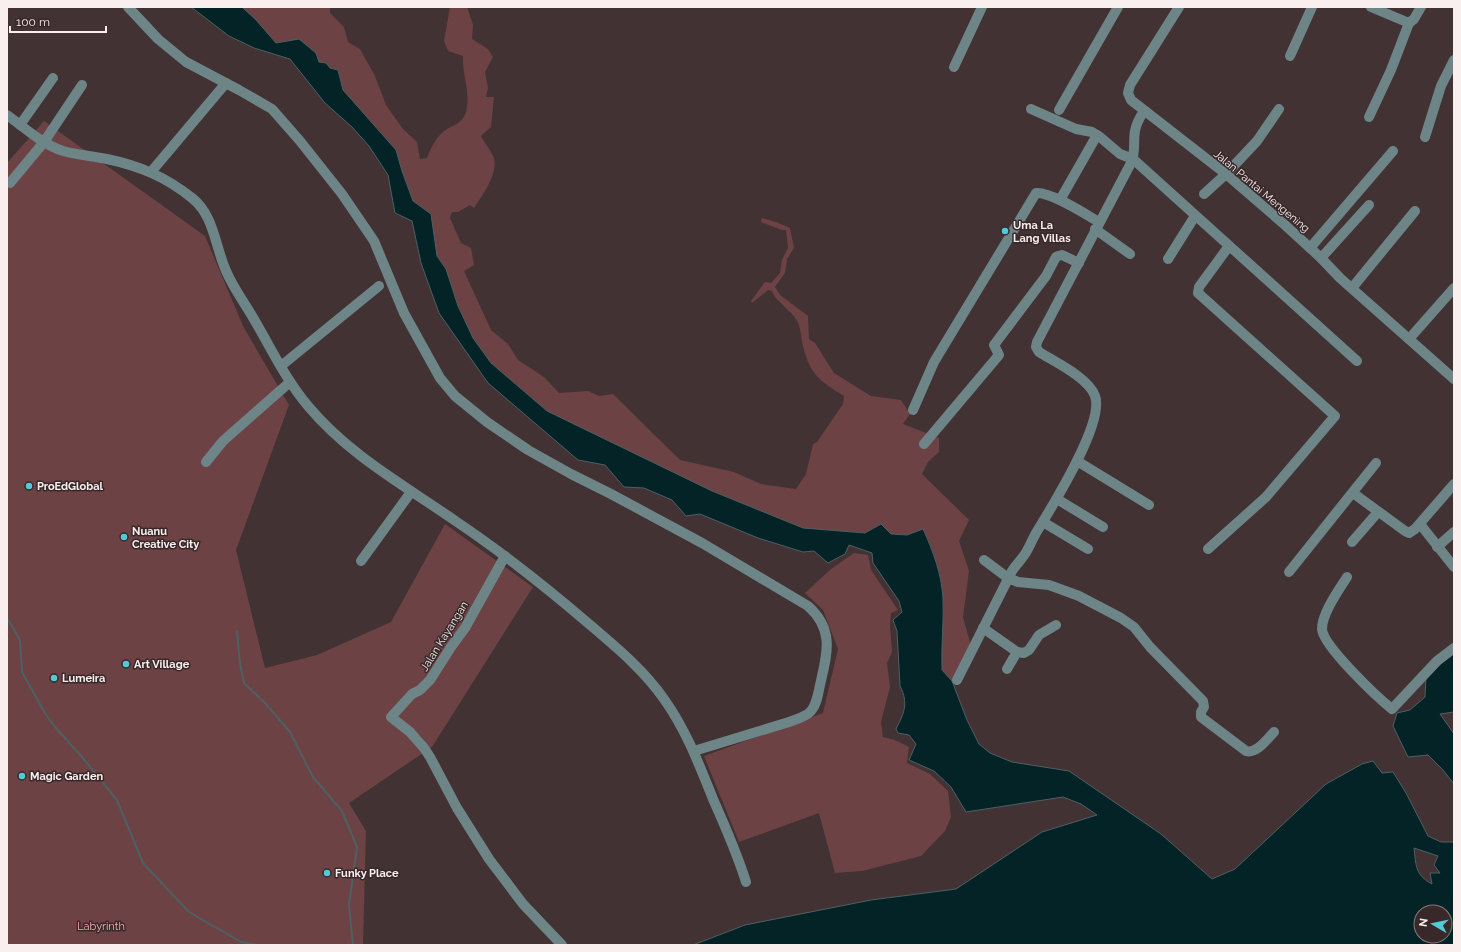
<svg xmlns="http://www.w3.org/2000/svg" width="1461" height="952" font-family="Raleway,sans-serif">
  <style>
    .green { fill: #6d4244 }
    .water { fill: #042327; stroke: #4e6063; fill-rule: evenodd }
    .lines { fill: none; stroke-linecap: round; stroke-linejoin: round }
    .stream { stroke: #4e6063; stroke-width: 2 }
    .minor { stroke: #6e8588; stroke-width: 10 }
    .poi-dot { fill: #52cbd9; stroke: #382829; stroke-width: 1.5 }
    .labels { text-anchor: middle; stroke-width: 3; stroke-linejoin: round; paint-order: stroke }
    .street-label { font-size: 11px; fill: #faefef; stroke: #382829 }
    .poi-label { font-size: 11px; font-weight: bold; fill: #faefef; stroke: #382829; text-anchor: start }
    .park-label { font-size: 11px; fill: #ffb2b4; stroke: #382829 }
  </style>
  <rect width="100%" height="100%" fill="#423233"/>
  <g class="green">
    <path d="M 242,7 L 330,7 L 330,13 L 344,27 L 348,42 L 360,49 L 375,76 L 386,105 L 403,129 L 417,142 L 420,159 L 427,158 C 431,148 435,139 443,132 C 451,125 462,125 466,112 C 471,93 462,75 463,56 L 448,51 L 444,41 L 450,7 L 467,7 L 473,25 L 472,39 L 488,49 L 493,57 L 485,72 L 488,88 L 486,97 L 494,97 L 491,127 L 481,136 C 485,143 491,151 494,158 C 498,174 482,196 474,208 L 470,205 L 458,212 L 452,212 L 450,218 L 461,243 L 471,248 L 474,265 L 464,271 L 491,330 L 508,344 L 518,360 L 544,377 L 559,393 L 588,391 L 599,396 L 613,394 L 680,460 L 734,472 L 761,484 L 796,489 L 806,474 L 813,444 L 817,442 L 843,404 L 844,396 C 820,381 810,375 803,346 C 801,338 801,328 797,321 C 791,309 776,303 772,291 L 768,290 L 752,303 L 751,301 L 765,282 L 771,283 L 780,273 L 782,260 L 788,248 L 786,230 L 782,230 L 761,222 L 762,218 L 776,222 L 790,228 L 794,248 L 787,259 L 785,273 L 775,287 L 780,295 L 808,316 L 809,339 L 815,343 L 834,373 L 871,396 L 901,400 L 910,414 L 903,424 L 939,438 L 939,452 L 928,462 L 922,474 L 969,520 L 959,541 L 969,571 L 963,617 L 974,657 L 952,681 L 942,670 C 941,646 944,623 943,599 C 942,575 934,551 923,529 L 907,535 L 891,534 L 881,524 L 865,533 L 803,528 L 712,491 L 547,411 L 491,363 L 473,338 L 458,306 L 446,269 L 437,256 L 431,214 L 413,201 L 402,171 L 396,150 L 343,90 L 338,70 L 330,68 L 276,43 L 256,20 Z"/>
    <path d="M 44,121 L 205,236 L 243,326 L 289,405 L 236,550 L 265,668 L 317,655 L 391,622 L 445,524 L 533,587 L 432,747 L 349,803 L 366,831 L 363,945 L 7,945 L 7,163 Z"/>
    <path d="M 854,553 L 868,555 L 871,570 L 898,610 L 891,613 L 890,626 L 892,652 L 887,663 L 890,687 L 881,722 L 883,737 L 895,740 L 909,747 L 907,763 L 930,774 L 948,791 L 951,817 L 945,831 L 921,856 L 862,871 L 835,873 L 819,813 L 739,842 L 704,756 L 823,713 L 838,649 L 823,610 L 805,593 L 831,569 Z"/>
  </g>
  <g class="water">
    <path d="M 191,7 L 242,7 L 256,20 L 276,43 L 299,39 L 316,53 L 319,62 L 326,63 L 330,68 L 338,70 L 343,90 L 396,150 L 402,171 L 413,201 L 431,214 L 437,256 L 446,269 L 458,306 L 473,338 L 491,363 L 547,411 L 712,491 L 803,528 L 865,533 L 881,524 L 891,534 L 907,535 L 923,529 C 933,551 942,575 943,599 C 944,623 941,646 942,670 L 952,681 L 967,720 L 979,744 L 990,753 L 1012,762 L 1069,771 L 1161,834 L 1212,879 L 1235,869 L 1326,784 L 1362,764 L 1373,761 L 1382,773 L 1393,772 L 1406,793 L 1428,836 L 1441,842 L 1454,842 L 1454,945 L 693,945 L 745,925 L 871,900 L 956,889 L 1042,832 L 1097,815 L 1081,804 L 1063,797 L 966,812 L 951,787 L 934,771 L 909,760 L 916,744 L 909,735 L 898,733 L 896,729 C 904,713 909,704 900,686 L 897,631 L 893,620 L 902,612 L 899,601 L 873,563 L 872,553 L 849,545 L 845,554 L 828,563 L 814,551 L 803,552 L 758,538 L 700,514 L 686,516 L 672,500 L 644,488 L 624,487 L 605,465 L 578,460 L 488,383 L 439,313 L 421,263 L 412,221 L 395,213 L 388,175 L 369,146 L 352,127 L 325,103 L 290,59 L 254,48 L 229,36 ZM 1414,848 L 1438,856 L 1434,865 L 1440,873 L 1430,873 L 1432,884 C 1415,875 1416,865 1414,848 ZM 1421,912 L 1445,912 L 1445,936 L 1421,936 Z"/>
    <path d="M 1454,653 L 1454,712 L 1440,714 L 1454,734 L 1454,784 L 1443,770 L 1428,755 L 1408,757 L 1393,726 L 1397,713 L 1410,710 L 1425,697 L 1426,676 Z"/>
  </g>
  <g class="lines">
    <g class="stream">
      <path d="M 7,618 L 20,640 L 22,672 L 46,715 L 56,728 L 82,757 L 117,800 L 143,863 L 189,912 L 241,942 L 258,945"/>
      <path d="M 237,631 L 240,663 L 244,683 L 266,704 L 290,732 L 313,777 L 342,811 L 357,847 L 349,905 L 353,945"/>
    </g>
    <g class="minor">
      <path d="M 128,7 L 158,39 L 186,62 L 239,90 L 272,109 L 300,141 L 342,194 L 374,241 L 404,313 L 440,378 L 455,396 L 487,422 L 528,450 L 571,474 L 611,494 L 702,543 L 808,606 C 835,630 827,654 820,685 C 818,694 817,704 811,711 C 806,717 797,719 789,722 L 694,751"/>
      <path d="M 1179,7 L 1130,85 L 1128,93 L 1131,100 L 1226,174 L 1285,225 L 1321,258 L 1340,278 L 1454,379"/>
      <path d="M 1371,7 L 1409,23 L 1414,19 L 1421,7"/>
      <path d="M 1290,56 L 1312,7"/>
      <path d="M 954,67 L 982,7"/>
      <path d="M 1031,109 L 1076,129 L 1092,132 L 1100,137 L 1120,154 L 1133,159 L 1357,361"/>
      <path d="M 1059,110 L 1118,7"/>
      <path d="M 7,115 C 25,128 42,144 63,151 C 77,155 93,156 107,159 C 140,166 166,177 192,198 C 215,216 215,248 227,273 C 234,289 246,305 255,321 C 272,350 286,380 308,406 C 350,456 404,485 457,522 C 503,553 547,588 589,624 C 616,647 644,670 664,699 C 686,730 699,764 713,799 C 725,826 737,853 746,882"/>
      <path d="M 1369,117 L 1391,70 L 1409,23"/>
      <path d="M 20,125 L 53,78"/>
      <path d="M 1425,137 L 1441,86 L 1454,60"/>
      <path d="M 151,172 L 226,83"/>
      <path d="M 10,183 L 44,142 L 82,85"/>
      <path d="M 1204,194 L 1226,174 L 1257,141 L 1279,109"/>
      <path d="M 1060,200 L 1097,135"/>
      <path d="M 1095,229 L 1130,254"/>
      <path d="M 1310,248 L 1393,151"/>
      <path d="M 1321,258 L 1369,205"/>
      <path d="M 1168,259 L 1195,216"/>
      <path d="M 1352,288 L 1415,211"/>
      <path d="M 1409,339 L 1454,288"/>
      <path d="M 281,366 L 379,286"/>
      <path d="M 913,410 L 934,362 L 1036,193 C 1052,192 1085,214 1099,222"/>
      <path d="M 924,444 L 999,355 L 994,345 L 1046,276 L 1056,257 L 1058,256 L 1062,255 L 1079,263"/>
      <path d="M 1077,461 L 1149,505"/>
      <path d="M 206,462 L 223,441 L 290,382"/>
      <path d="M 1353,493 L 1405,531 L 1409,533 L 1415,529 L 1454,484"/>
      <path d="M 1057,499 L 1103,527"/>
      <path d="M 1043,522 L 1088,549"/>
      <path d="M 1420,524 L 1454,567"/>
      <path d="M 1352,542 L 1378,512"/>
      <path d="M 1437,547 L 1454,532"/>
      <path d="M 1208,549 L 1266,497 L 1335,416 L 1198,293 L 1199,287 L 1229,246"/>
      <path d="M 505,556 L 465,628 L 451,647 L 430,680 L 420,690 L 412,694 L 391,717 L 410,732 L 424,748 L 430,757 L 457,808 L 489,859 L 523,904 L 562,945"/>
      <path d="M 984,560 L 1008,578 L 1018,582 L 1049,585 L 1079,596 L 1121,618 L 1134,627 L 1150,647 L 1203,701 L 1204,707 L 1201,712 L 1201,717 L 1246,751 C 1257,754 1267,739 1274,732"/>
      <path d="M 361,561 L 411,492"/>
      <path d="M 1289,572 L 1376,463"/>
      <path d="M 1347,577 C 1339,590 1322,613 1322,629 C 1323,646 1377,697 1392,709 L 1437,661 L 1454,648"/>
      <path d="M 983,628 L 1017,652 L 1024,653 L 1029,650 L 1039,635 L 1056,625"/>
      <path d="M 1007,669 L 1017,652"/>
      <path d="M 957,680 L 1012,571 C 1016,565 1021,560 1025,554 C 1029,548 1032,540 1036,533 C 1051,508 1105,423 1095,396 C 1089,378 1055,362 1039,352 L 1036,347 L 1037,342 L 1131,163 C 1136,153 1133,141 1135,131 C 1136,124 1140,117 1144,111"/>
    </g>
  </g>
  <g class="poi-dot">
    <circle cx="1005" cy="231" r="4"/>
    <circle cx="29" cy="486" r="4"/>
    <circle cx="124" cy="537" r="4"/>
    <circle cx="126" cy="664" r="4"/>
    <circle cx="54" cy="678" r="4"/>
    <circle cx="22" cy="776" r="4"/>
    <circle cx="327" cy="873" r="4"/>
  </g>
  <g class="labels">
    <g class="street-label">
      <text transform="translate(1262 191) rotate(40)" y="4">Jalan Pantai Mengening</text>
      <text transform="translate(444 636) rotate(-58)" y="4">Jalan Kayangan</text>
    </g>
    <g class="poi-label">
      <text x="1013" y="229">Uma La<tspan x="1013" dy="13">Lang Villas</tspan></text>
      <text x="37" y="490">ProEdGlobal</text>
      <text x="132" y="535">Nuanu<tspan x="132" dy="13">Creative City</tspan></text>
      <text x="134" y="668">Art Village</text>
      <text x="62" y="682">Lumeira</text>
      <text x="30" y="780">Magic Garden</text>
      <text x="335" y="877">Funky Place</text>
    </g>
    <g class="park-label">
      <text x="101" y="930">Labyrinth</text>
    </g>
  </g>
  <rect width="1461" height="952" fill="none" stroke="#faefef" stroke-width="16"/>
  <g transform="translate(1433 924) rotate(279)"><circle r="19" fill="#382829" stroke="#867878"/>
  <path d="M0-3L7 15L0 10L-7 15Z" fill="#52cbd9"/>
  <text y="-6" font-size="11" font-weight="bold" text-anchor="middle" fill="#faefef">N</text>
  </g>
  <path d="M10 26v6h96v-6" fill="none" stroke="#faefef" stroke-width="2"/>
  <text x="16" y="26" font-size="12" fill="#faefef" stroke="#382829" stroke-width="3" paint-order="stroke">100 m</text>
</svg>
